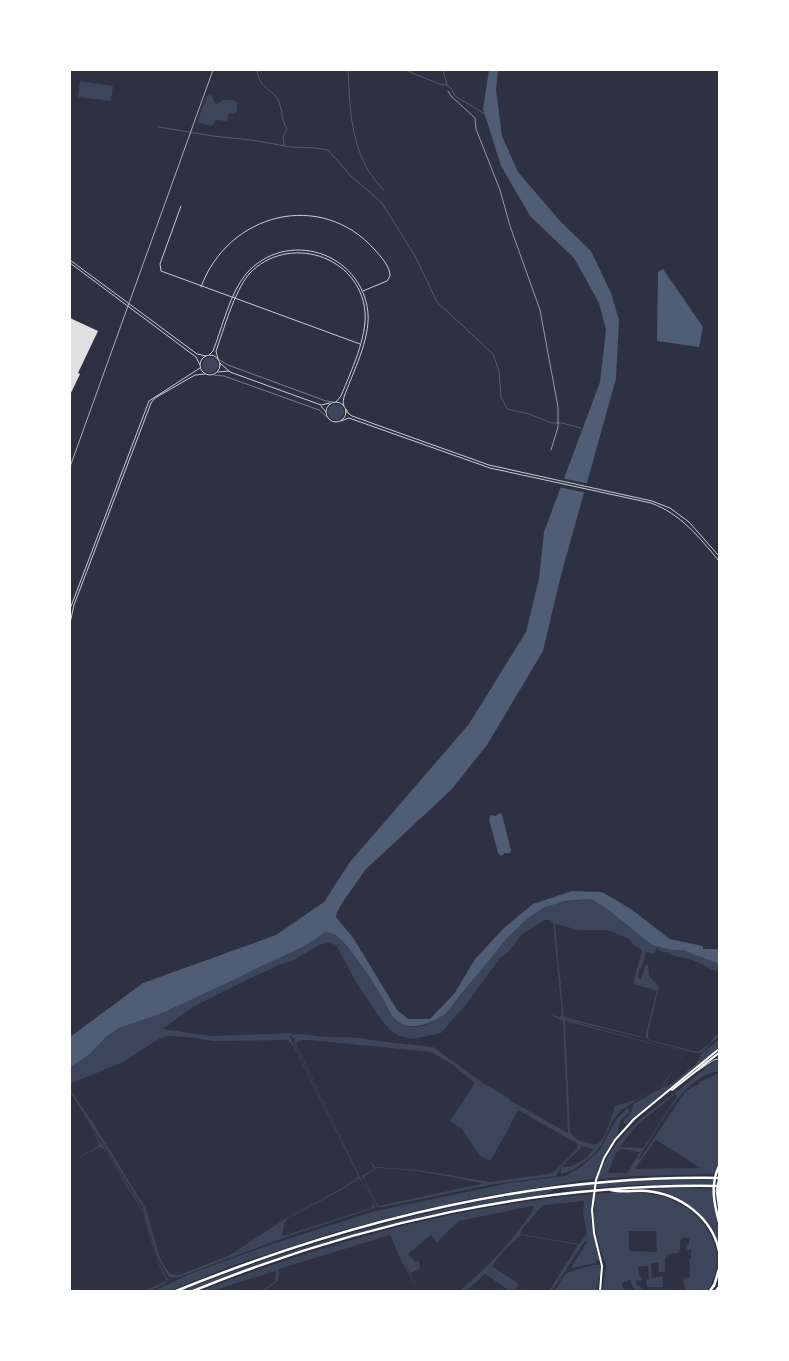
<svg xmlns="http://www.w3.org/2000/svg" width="789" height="1361" font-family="'Libre Baskerville',serif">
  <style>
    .green { fill: #3c4559; fill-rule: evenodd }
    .water { fill: #4f5d75 }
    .pier { fill: #2d3142 }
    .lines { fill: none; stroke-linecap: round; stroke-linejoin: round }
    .stream { stroke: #4f5d75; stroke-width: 1 }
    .building { fill: #e0e0e3 }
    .path { stroke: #fff; stroke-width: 0.5 }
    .service { stroke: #caccd0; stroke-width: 0.5 }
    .minor { stroke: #caccd0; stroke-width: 1 }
    .secondary { stroke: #fff; stroke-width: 2 }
    .motorway { stroke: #fff; stroke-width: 2.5 }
    .rail { stroke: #abadb3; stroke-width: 1 }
  </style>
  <rect width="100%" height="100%" fill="#2d3142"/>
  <g class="green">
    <path d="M 80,81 L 113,86 L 111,101 L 78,97 Z"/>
    <path d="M 209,95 L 212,96 L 215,103 L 217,104 L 224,100 L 234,100 L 237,103 L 237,111 L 234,114 L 229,113 L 227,121 L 216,120 L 212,126 L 197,122 L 207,96 Z"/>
    <circle cx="210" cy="365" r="8"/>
    <circle cx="336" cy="412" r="8"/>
    <path d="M 591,899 L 607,909 L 652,945 L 671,950 L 683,950 L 719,964 L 719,972 C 708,969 700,962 689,959 C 681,956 673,958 667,952 L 662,952 L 656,948 L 655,954 L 646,952 L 641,969 L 639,969 L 638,977 L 641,980 L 645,966 L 648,964 L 649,976 L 659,987 L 648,1033 L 648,1038 L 650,1040 L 698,1052 L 709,1044 L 719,1031 L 719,1036 L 701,1053 L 695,1053 L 650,1041 L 645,1037 L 657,991 L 633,984 L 642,950 L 635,946 L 629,939 L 608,930 L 579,930 L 555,924 L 564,1017 L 643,1037 L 643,1038 L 560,1018 L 684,1052 L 665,1083 L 621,1110 L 613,1120 L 601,1145 L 593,1155 L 573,1170 L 561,1174 L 561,1166 L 556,1176 L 494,1184 L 383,1207 L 377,1207 L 357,1166 L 362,1176 L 374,1169 L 370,1161 L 376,1167 L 419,1170 L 490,1182 L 553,1173 L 577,1149 L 578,1144 L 518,1110 L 504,1137 L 490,1161 L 480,1156 L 461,1128 L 450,1121 L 475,1083 L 450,1063 L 431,1052 L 310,1040 L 302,1040 L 296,1043 L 298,1048 L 355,1163 L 295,1044 L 294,1040 L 295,1038 L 292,1038 L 291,1035 C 302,1032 315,1037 327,1037 C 341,1038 358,1036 371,1040 L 433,1047 L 483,1083 L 509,1098 L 511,1101 L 568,1133 L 563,1021 L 552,1016 L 552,1015 L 560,1017 L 562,1014 L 553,923 L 550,920 L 544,920 L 522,934 L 508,952 L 499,959 L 468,1002 L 441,1033 L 413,1039 L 399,1036 L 390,1030 L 378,1015 L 356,982 L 336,945 L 328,943 L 319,945 L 294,960 L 279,965 L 245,981 L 191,1008 L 163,1029 L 211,1036 L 292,1033 L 290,1037 L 373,1203 L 375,1208 L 283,1238 L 179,1277 L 173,1278 L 169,1277 L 158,1259 L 143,1207 L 70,1092 L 70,1089 L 93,1123 L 145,1207 L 160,1258 L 164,1266 L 171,1274 L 179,1275 L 230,1255 L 285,1219 L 342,1188 L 356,1179 L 358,1175 L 294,1047 L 288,1040 L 213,1041 L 188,1037 L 168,1036 L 159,1039 L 123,1062 L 70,1084 L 70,1067 L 118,1028 L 165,1012 L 240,977 L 253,970 L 303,947 L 326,932 C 336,934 340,939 347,947 C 359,960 372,977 380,993 C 386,1002 389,1016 398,1022 C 427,1040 454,1004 469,985 C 487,962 519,917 546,906 C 560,901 576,901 591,899 ZM 565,1021 L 683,1052 L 683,1055 L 663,1084 L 636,1100 L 615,1106 C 613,1113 604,1143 597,1144 C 594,1145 588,1143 585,1142 C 579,1141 572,1137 570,1131 ZM 583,1146 L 593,1149 C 588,1158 572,1169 562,1167 L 564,1164 ZM 377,1168 C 412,1169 446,1176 481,1183 L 481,1184 L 378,1206 L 364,1179 L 365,1176 ZM 358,1179 L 360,1179 L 373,1203 L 371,1208 L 282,1236 L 284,1224 L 288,1218 L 340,1191 Z"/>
    <path d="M 719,1039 L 719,1048 L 626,1124 L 623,1124 C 625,1115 632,1117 633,1104 L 665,1086 L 669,1081 L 666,1088 L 696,1064 L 701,1056 L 699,1056 Z"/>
    <path d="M 717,1060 L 719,1060 L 719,1071 C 681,1077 658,1130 638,1159 L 640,1159 L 685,1092 L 691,1088 L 699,1084 L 699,1082 L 719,1073 L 719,1162 L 714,1174 L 633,1176 L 586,1180 L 485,1196 L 411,1212 L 332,1233 L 234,1265 L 169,1291 L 154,1291 L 187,1275 L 269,1245 L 375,1211 L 510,1183 L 565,1176 L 582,1166 L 599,1151 L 617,1118 L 628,1108 L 630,1112 L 620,1121 L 618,1133 L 605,1153 L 597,1171 L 600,1172 C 617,1133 644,1116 677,1091 C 690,1081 702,1069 717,1060 ZM 675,1094 L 677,1096 L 643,1148 L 620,1147 L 634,1128 ZM 656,1140 L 701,1168 L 635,1169 ZM 621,1149 L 640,1152 L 627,1173 L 608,1173 L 616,1153 Z"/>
    <path d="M 70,1094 L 139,1203 L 146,1217 L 157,1260 L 168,1279 L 166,1283 C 159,1287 152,1291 144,1291 L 166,1281 L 166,1279 L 157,1261 L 143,1212 L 104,1149 L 99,1147 L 70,1163 L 98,1146 L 99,1143 L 88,1122 Z"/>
    <path d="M 674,1180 L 719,1180 L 719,1184 L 635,1185 L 565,1190 C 590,1179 646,1181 674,1180 Z"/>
    <path d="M 670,1188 L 719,1189 L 719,1196 L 712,1196 L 719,1231 L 719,1246 C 708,1212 677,1192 643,1190 Z"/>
    <path d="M 549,1189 L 555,1190 L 545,1194 C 505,1201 465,1207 425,1216 C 344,1234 266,1261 189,1291 L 181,1291 C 300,1244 422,1209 549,1189 Z"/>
    <path d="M 625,1192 C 640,1193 656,1193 670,1199 C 707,1214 732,1255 707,1291 L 685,1291 L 683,1278 L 690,1277 L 689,1259 L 691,1259 L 691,1250 L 687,1250 L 687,1246 L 689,1244 L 689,1238 L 682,1238 L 680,1241 L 680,1250 L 677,1253 L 669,1254 L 665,1259 L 665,1272 L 659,1272 L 658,1263 L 651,1263 L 652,1278 L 661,1276 L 663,1277 L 663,1287 L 647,1287 L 646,1280 L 649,1279 L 648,1266 L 638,1267 L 639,1274 L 642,1280 L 636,1281 L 637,1286 L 640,1286 L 642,1291 C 633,1291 633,1287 630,1280 L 622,1283 L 624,1291 L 602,1291 L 606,1267 L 597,1238 L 594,1219 L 595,1202 L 591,1202 L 591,1223 L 599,1259 L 595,1263 L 574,1268 L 571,1267 L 587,1242 L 585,1241 L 552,1291 L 549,1291 L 578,1245 L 521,1235 L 506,1248 L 492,1266 L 519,1284 L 515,1291 L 510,1291 L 485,1274 L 466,1291 L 459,1291 C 487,1268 513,1241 533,1210 L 533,1206 L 532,1206 L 459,1221 L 437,1242 L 431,1235 L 408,1254 L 416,1262 L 419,1260 L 420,1269 L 412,1272 L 411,1273 L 420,1291 L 403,1260 L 418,1291 L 401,1260 L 390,1235 L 279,1269 L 278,1281 L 264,1291 L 262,1291 L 275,1281 L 276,1271 L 233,1284 L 215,1291 L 200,1291 C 336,1239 479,1199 625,1192 ZM 584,1201 L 583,1213 L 587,1234 L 579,1244 L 520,1234 L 523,1228 L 543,1205 ZM 629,1231 L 656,1231 L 657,1252 L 629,1251 Z"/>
    <path d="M 593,1265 L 600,1265 L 600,1275 L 596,1291 L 554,1291 L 566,1273 Z"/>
  </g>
  <g class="water">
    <path d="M 489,70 L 498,70 L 496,90 L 502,136 L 518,172 L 560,221 L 591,251 L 611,293 L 619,320 L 616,379 L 561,575 L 543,651 L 487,745 L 451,790 L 364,871 C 357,884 338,905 336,917 L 354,939 L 397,1010 L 408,1019 L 430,1019 L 454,994 L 475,959 L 504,928 L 533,904 L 572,891 L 602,892 L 631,909 L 670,939 L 703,946 L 703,949 L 719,949 L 719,964 L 683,950 L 671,950 L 652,945 L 607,909 L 591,899 L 565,901 L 545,907 L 528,918 L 508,937 L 445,1014 C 429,1025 406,1034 392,1016 C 387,1008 384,999 379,992 C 372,979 345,939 333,934 C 331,933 328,933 326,932 L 303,947 L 253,970 L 240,977 L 165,1012 L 119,1028 L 105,1038 L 90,1054 L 70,1067 L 70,1037 L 143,983 L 276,935 L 324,902 L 350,862 L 469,724 L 526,632 L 539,579 L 544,532 L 600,382 L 606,330 L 599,303 L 574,258 L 530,216 L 501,166 L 483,109 Z"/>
    <path d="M 663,269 L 703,327 L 699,347 L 657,341 L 658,272 Z"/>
    <path d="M 500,813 L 502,815 L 511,850 L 510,853 L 505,853 L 501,856 L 498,853 L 489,819 L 491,815 L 496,816 Z"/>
  </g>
  <path class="pier" d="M 561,478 L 590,484 L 587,493 L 558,487 Z"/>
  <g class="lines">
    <g class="stream">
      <path d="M 257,70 C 259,90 275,90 279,102 C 283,112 281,120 287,129 L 283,137 L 284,145"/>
      <path d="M 348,70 C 350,103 350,136 366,166 C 370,175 378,183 384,191"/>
      <path d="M 405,70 L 439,84 L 447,85 L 451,88 L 455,96 L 485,114"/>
      <path d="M 443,70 L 447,84"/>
      <path d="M 159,127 L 213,136 L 251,140 L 291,147 L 316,148 L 328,150 L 351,176 L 382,203 L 415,256 L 437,302 L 493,354 L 499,371 L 501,397 L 507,409 L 529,414 L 552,423 L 562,423 L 581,428"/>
    </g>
  </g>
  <path class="building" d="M 70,318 L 98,331 L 78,373 L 80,374 L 70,395 Z"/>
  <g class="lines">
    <path class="path" d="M 448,91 L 451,96 L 475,118 L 476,129 L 500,190 L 510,226 L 540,310 L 558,407 L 558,427 L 551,450"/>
    <g class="service">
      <path d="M 218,359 L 228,365 L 326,401 L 333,402"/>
      <path d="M 214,375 L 224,376 L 319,410 L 328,418"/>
    </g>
    <g class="minor">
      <path d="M 181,206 L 160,264 L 161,271 L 360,344"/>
      <path d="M 70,260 L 197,354 L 206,356"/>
      <path d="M 70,263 L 196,357 L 200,365"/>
      <path d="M 201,287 C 228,213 321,189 375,250 C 381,257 390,266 390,276 L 387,281 L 363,291"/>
      <circle cx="210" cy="365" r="10"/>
      <path d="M 209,355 L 213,351 C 222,328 230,293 246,274 C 286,228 362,252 368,313 C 370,340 353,372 344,397 L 343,402 L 344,406"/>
      <path d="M 218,359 L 216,351 C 224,329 234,292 249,274 C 287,233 360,255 365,312 C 367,338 351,371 341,396 L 336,402"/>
      <path d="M 220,363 L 230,372 L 321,405 L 330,403"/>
      <path d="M 218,372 L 229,371"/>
      <circle cx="336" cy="412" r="10"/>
      <path d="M 321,406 L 326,412"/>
      <path d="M 346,409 L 348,413 L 352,416 L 489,465 L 652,501 L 670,508 L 689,522 L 719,556"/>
      <path d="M 341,421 L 349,418 L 490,468 L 651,503 C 681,514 699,537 719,561"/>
      <path d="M 70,609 L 149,401 L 200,368"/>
      <path d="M 70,623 L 74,605 L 151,403 L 155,398 L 195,375 L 205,374"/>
      <path d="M 699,1067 L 718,1053"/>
      <path d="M 697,1071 L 714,1060 L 719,1059"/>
    </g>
    <g class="secondary">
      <path d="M 672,1090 L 719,1053"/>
      <path d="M 600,1291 L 602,1266 L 594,1233 L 592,1210 L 596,1180 L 604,1158 L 615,1140 L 634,1119 L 719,1049"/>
    </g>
    <g class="motorway">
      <path d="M 719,1166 C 710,1185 714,1203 719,1222"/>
      <path d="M 719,1180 L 717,1191 L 719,1206"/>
      <path d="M 611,1190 C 622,1193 634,1190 646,1191 C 680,1194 712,1217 719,1251"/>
      <path d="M 714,1286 L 719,1269"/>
      <path d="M 176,1291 C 348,1221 532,1175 719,1178"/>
      <path d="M 193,1291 C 359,1223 540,1183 719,1186"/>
      <path d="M 710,1291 L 714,1285"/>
      <path d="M 716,1291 L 719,1287"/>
    </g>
    <path class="rail" d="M 70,467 L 213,70"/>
  </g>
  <rect width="789" height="1361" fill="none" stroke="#ffffff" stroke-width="142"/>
</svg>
